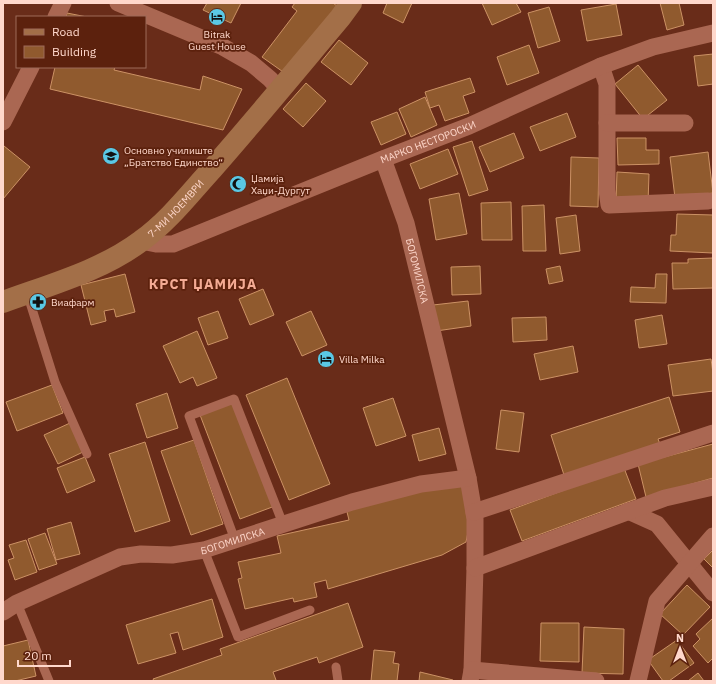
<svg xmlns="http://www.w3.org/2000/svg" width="716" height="684" font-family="'IBM Plex Sans',sans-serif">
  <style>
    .building { fill: #905a2e; stroke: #cc9265 }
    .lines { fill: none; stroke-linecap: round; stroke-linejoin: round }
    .lane { stroke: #aa6752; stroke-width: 9 }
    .street { stroke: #aa6752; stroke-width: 17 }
    .secondary { stroke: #a36f48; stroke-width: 22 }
    .labels { text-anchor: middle; stroke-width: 3.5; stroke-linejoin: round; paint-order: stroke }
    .poi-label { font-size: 10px; fill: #ffd8cc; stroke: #5c210d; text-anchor: start }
    .street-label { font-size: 10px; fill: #ffd8cc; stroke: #5c210d }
    .district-label { font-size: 14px; font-weight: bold; letter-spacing: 1px; fill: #f4ab94; stroke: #5c210d }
  </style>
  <rect width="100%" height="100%" fill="#692c19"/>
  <g class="building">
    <path d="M 207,3 L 241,3 L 231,23 L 203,10 Z"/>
    <path d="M 295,3 L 333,3 L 337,6 L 286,74 L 262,57 L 297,11 L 292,7 Z"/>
    <path d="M 387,3 L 412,3 L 403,23 L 383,13 Z"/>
    <path d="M 482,3 L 516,3 L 521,12 L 492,25 Z"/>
    <path d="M 660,3 L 679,3 L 684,25 L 667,30 Z"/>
    <path d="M 616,4 L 622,35 L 587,41 L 581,10 Z"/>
    <path d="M 549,7 L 560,41 L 538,48 L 528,13 Z"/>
    <path d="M 67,13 L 87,17 L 66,17 Z"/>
    <path d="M 339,40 L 368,63 L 351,85 L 321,62 Z"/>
    <path d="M 529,45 L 539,73 L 507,85 L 497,57 Z"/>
    <path d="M 713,54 L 713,84 L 698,86 L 694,56 Z"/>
    <path d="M 638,65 L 667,100 L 643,119 L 615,84 Z"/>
    <path d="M 55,67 L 115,67 L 114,70 L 200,90 L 203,76 L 242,89 L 223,130 L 50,89 Z"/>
    <path d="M 470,78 L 475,92 L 463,96 L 469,113 L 445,121 L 439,105 L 430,108 L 425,92 Z"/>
    <path d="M 306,83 L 326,101 L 303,127 L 283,109 Z"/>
    <path d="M 425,97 L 437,125 L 411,137 L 399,109 Z"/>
    <path d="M 397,112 L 406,134 L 381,145 L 371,122 Z"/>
    <path d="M 567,113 L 576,137 L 540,151 L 530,127 Z"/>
    <path d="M 514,133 L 524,158 L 490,172 L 479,147 Z"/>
    <path d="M 617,138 L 646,138 L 646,150 L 659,150 L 659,164 L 618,165 Z"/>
    <path d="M 472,141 L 488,190 L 469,196 L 453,147 Z"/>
    <path d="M 4,146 L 30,167 L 3,199 L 3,147 Z"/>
    <path d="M 448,149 L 458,174 L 420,189 L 410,164 Z"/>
    <path d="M 708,152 L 713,193 L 675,198 L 670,157 Z"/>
    <path d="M 571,157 L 599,158 L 598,207 L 570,206 Z"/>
    <path d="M 617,172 L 649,174 L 648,203 L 616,202 Z"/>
    <path d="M 459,193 L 467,234 L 436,240 L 429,199 Z"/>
    <path d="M 511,202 L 512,240 L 482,240 L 481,203 Z"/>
    <path d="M 544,205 L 546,251 L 523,251 L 522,206 Z"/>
    <path d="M 677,214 L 713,215 L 713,253 L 670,251 L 671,235 L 676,235 Z"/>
    <path d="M 576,215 L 580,251 L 560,254 L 556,218 Z"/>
    <path d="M 713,258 L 713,288 L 673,289 L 672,263 L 688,263 L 688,259 Z"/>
    <path d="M 480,266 L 481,294 L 452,295 L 451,267 Z"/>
    <path d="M 560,266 L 563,281 L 549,284 L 546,269 Z"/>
    <path d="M 125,274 L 135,312 L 116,317 L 114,309 L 104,311 L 106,321 L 91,325 L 81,285 Z"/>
    <path d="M 656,274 L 667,274 L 666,303 L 630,302 L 631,287 L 655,288 Z"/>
    <path d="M 263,289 L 274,315 L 250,325 L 239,299 Z"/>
    <path d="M 468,301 L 471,326 L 436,331 L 433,305 Z"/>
    <path d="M 218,311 L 228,338 L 208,345 L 198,318 Z"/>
    <path d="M 311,311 L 327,345 L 302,356 L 286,322 Z"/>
    <path d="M 662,315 L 667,344 L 639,348 L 635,320 Z"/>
    <path d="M 546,317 L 547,340 L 513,342 L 512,318 Z"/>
    <path d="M 197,331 L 217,378 L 197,386 L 193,377 L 180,383 L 163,346 Z"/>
    <path d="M 573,346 L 578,372 L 540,380 L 534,354 Z"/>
    <path d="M 711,359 L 713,373 L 713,391 L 673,396 L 668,365 Z"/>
    <path d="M 287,378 L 330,484 L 289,500 L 246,395 Z"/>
    <path d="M 52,385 L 63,413 L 17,431 L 6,402 Z"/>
    <path d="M 167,393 L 178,428 L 147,438 L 136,404 Z"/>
    <path d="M 669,397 L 680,432 L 658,439 L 660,444 L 564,475 L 551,435 Z"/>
    <path d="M 393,398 L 406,436 L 376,446 L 363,408 Z"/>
    <path d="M 235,402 L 275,506 L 240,519 L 200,415 Z"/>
    <path d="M 501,410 L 524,413 L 519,452 L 496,449 Z"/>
    <path d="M 70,423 L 83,452 L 58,464 L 44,435 Z"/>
    <path d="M 439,428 L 446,454 L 419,461 L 412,435 Z"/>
    <path d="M 194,440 L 223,524 L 191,535 L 161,451 Z"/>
    <path d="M 145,442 L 170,521 L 135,532 L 109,454 Z"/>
    <path d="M 713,444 L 713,478 L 646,497 L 638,464 Z"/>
    <path d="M 85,457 L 95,481 L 67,493 L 57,468 Z"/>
    <path d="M 624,468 L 636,499 L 522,541 L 510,510 Z"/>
    <path d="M 463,482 L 471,517 L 466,542 L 442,555 L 328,589 L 326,580 L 314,583 L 317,597 L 294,602 L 293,598 L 245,609 L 238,579 L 242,578 L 238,562 L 281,553 L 277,536 L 349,520 L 346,508 Z"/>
    <path d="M 71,522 L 80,554 L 56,560 L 47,529 Z"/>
    <path d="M 45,533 L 57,564 L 39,570 L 28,539 Z"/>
    <path d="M 26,540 L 37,572 L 15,580 L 8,560 L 14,558 L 9,545 Z"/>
    <path d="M 713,550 L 713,568 L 704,559 Z"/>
    <path d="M 687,585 L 710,607 L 683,635 L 660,614 Z"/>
    <path d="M 212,599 L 223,637 L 183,650 L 178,632 L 170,634 L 176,653 L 138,664 L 126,625 Z"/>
    <path d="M 348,603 L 363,647 L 319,663 L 317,657 L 273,672 L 276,680 L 274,681 L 154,681 L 153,679 L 222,655 L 220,649 Z"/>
    <path d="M 713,618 L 713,658 L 708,663 L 693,646 L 700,639 L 696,634 Z"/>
    <path d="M 541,623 L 579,623 L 579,662 L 540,661 Z"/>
    <path d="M 584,627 L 624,629 L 623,674 L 582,673 Z"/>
    <path d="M 28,640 L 36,676 L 15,681 L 3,681 L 3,646 Z"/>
    <path d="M 677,640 L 694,663 L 669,681 L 663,681 L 648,660 Z"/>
    <path d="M 374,650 L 395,652 L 393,663 L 399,664 L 397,681 L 371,681 Z"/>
    <path d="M 420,672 L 453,680 L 453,681 L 419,681 Z"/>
    <path d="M 698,673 L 704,681 L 688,681 Z"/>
  </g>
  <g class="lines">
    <g class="lane">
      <path d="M 27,293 L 55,382 L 87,454"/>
      <path d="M 235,540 L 189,416 L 234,399 L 283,524"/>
      <path d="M 204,550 L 238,637 L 310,610"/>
      <path d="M 17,603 L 49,681"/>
      <path d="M 336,667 L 338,681"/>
    </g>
    <g class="street">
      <path d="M 118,3 L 223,47 L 251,63 L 270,79 L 280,90"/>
      <path d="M 56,17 L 63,3"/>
      <path d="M 601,66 L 607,84 L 607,190 L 609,205 L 708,201"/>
      <path d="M 3,122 L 31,67"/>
      <path d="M 607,123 L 685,123"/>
      <path id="s1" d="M 383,159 L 406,223 L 468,478 L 475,519 L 475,568 L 472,670 L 470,681"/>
      <path id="s2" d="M 141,241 L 156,244 L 173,244 L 383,159 L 469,126 L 601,66 L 653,47 L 713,33"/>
      <path d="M 628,511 L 657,524 L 713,593"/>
      <path d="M 474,512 L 713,433"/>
      <path d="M 475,568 L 665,498 L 713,487"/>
      <path id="s3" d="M 3,612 L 17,603 L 120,557 L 141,554 L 172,555 L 204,550 L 352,502 L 421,484 L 468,478"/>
      <path d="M 472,670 L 596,681"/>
      <path d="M 638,681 L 657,601 L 713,536"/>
    </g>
    <path class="secondary" id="s4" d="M 3,302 C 49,285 101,271 141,241 C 169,221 190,193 213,168 C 256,119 298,68 340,18 L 351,3"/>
  </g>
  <defs>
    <g id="hotel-disc" transform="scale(0.9)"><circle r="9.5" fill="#5ac8e5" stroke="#5c210d"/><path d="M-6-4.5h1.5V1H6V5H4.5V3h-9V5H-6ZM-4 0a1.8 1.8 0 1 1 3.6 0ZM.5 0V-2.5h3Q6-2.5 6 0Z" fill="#111"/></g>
    <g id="school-disc" transform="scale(0.9)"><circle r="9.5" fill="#5ac8e5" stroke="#5c210d"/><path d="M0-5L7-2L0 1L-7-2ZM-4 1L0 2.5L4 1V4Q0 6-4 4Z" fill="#111"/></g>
    <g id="mosque-disc" transform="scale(0.9)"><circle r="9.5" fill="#5ac8e5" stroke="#5c210d"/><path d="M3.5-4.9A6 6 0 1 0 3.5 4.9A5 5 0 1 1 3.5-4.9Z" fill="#111"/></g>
    <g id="pharmacy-disc" transform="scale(0.9)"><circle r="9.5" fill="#5ac8e5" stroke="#5c210d"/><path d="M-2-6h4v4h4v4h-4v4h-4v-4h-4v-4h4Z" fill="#111"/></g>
  </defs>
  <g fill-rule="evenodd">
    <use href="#hotel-disc" x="217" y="17"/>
    <use href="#school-disc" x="111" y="156"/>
    <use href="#mosque-disc" x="238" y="184"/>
    <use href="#pharmacy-disc" x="38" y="302"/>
    <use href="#hotel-disc" x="326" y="359"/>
  </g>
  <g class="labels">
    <g class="poi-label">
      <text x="217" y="38" text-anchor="middle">Bitrak<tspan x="217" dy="12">Guest House</tspan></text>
      <text x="124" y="154">Основно училиште<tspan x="124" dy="12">„Братство Единство“</tspan></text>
      <text x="251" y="182">Џамија<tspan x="251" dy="12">Хаџи-Дургут</tspan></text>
      <text x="51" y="306">Виафарм</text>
      <text x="339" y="363">Villa Milka</text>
    </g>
    <g class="street-label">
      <text dy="4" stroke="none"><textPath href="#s2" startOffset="307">МАРКО НЕСТОРОСКИ</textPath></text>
      <text dy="4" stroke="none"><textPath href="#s4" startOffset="199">7-МИ НОЕМВРИ</textPath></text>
      <text dy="4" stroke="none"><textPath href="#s1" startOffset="117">БОГОМИЛСКА</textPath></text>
      <text dy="4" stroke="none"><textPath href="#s3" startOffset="244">БОГОМИЛСКА</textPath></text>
    </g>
    <g class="district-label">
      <text x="203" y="289">КРСТ ЏАМИЈА</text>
    </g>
  </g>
  <rect width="716" height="684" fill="none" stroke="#ffd8cc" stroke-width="8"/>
  <rect x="16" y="16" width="130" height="52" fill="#5c210d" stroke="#9d6a59"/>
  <rect x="24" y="29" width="20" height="6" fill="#a36f48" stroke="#9d6a59"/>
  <text x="52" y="36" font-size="12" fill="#ffd8cc">Road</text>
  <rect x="24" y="46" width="20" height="12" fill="#905a2e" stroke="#9d6a59"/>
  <text x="52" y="56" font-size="12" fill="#ffd8cc">Building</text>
  <g transform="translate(680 648)" stroke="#5c210d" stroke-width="3" paint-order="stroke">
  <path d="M0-3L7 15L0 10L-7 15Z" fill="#ffd8cc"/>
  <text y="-6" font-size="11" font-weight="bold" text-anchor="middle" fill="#ffd8cc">N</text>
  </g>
  <path d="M18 660v6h52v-6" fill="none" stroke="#ffd8cc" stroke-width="2"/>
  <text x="24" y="660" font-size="12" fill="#ffd8cc" stroke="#5c210d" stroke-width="3" paint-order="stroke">20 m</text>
</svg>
